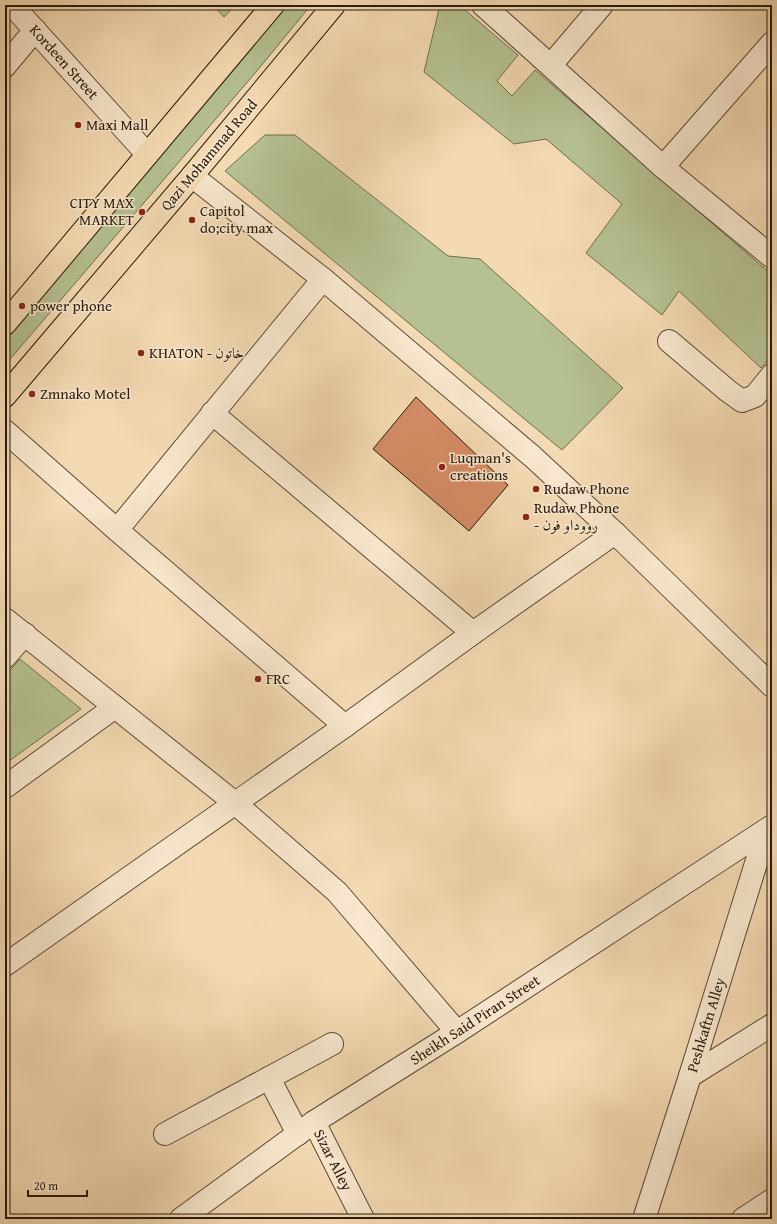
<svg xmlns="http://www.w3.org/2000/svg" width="777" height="1224" font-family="'Gentium Book Plus',Amiri,serif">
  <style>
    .green { fill: #b5c192; stroke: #6e6e4e }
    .building { fill: #d68d66; stroke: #271a0b }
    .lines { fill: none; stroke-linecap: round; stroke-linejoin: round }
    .minor-casing { stroke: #5a4a35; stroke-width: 24 }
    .major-casing { stroke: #271a0b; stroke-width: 24 }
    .minor { stroke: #f8e7ce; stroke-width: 22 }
    .major { stroke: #f4dab3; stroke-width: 22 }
    .poi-dot { fill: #8f2418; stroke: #f8e7ce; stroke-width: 1.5 }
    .labels { text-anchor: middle; stroke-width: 3; stroke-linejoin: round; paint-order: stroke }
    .street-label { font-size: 15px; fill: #271a0b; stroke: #f8e7ce }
    .poi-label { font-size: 15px; fill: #271a0b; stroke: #f8e7ce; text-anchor: start }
  </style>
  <rect width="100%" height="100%" fill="#f4dab3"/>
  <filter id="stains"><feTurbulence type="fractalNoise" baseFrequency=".005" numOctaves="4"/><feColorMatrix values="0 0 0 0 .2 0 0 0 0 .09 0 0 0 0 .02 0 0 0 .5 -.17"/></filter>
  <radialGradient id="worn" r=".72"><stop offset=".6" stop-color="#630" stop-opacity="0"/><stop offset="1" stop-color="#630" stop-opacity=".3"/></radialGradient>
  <g class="green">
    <path d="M 213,5 L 235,5 L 224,17 Z"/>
    <path d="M 287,5 L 311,5 L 256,72 L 5,365 L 5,335 Z"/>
    <path d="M 440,5 L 459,5 L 518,55 L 497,81 L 512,96 L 535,70 L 772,275 L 772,355 L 761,368 L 679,291 L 662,315 L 586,253 L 622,204 L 546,139 L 514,144 L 424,72 Z"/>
    <path d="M 265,135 L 295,135 L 448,256 L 480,259 L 623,388 L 562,450 L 225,171 Z"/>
    <path d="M 20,659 L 81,709 L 5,764 L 5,676 Z"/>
  </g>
  <path class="building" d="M 416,397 L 508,485 L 469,531 L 373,449 Z"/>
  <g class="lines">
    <g class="minor-casing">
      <g id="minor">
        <path d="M 12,5 L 147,154"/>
        <path d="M 483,5 L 663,167 L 772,257"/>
        <path d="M 551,65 L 602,5"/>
        <path d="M 5,66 L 35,30"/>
        <path d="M 663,167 L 772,43"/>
        <path d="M 192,176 L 323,279 L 533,457 L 615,533 L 772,686"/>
        <path d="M 669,341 L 728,391 L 742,401 L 755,396 L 772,375"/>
        <path d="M 212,413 L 473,633"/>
        <path d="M 5,431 L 117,530 L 345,726"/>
        <path d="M 117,530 L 323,279"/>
        <path d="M 5,619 L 235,803 L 337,892 L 457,1032"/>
        <path d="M 5,657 L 25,634"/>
        <path d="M 5,787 L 115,707"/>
        <path d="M 5,965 L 345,726 L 473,633 L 615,533"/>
        <path d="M 690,1076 L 772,1025"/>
        <path d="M 269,1078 L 298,1134"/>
        <path d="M 314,1122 L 363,1219"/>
        <path d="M 165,1134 L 332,1044"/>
        <path d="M 181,1219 L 314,1122 L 457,1032 L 772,826"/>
        <path d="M 644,1219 L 690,1076 L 766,831"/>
        <path d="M 743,1219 L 772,1200"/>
      </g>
    </g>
    <g class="major-casing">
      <g id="major">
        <path d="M 5,324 L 273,5"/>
        <path d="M 5,396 L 192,176 L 334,5"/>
      </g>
    </g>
    <use href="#minor" class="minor"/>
    <use href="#major" class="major"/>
  </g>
  <g class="poi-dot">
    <circle cx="78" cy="125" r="4"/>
    <circle cx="142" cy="212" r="4"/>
    <circle cx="192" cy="220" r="4"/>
    <circle cx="22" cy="306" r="4"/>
    <circle cx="141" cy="353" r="4"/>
    <circle cx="32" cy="394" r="4"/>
    <circle cx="442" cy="467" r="4"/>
    <circle cx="536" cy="489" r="4"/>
    <circle cx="526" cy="517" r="4"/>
    <circle cx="258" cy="679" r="4"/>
  </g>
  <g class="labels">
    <g class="street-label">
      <text transform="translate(64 62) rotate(48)" y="5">Kordeen Street</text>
      <text transform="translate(209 155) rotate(-50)" y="5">Qazi Mohammad Road</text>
      <text transform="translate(475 1020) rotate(-33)" y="5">Sheikh Said Piran Street</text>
      <text transform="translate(706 1025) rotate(-73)" y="5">Peshkaftn Alley</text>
      <text transform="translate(333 1160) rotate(63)" y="5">Sizar Alley</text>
    </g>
    <g class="poi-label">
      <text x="86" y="130">Maxi Mall</text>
      <text x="134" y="208" text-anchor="end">CITY MAX<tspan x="134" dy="17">MARKET</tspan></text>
      <text x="200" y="216">Capitol<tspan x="200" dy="17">do;city max</tspan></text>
      <text x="30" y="311">power phone</text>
      <text x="149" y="358">KHATON - خاتون</text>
      <text x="40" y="399">Zmnako Motel</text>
      <text x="450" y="463">Luqman's<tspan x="450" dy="17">creations</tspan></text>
      <text x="544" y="494">Rudaw Phone</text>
      <text x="534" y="513">Rudaw Phone<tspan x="534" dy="17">- رووداو فون</tspan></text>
      <text x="266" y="684">FRC</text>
    </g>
  </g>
  <rect width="777" height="1224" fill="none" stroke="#f4dab3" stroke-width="20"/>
  <rect x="6" y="6" width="765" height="1212" fill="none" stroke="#271a0b" stroke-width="2"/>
  <rect x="10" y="10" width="757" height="1204" fill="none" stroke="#271a0b"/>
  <path d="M28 1190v6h59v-6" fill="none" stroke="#271a0b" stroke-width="2"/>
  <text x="34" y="1190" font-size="12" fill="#271a0b" stroke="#f8e7ce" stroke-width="3" paint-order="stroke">20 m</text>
  <rect width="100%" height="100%" filter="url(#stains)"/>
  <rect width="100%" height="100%" fill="url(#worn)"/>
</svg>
